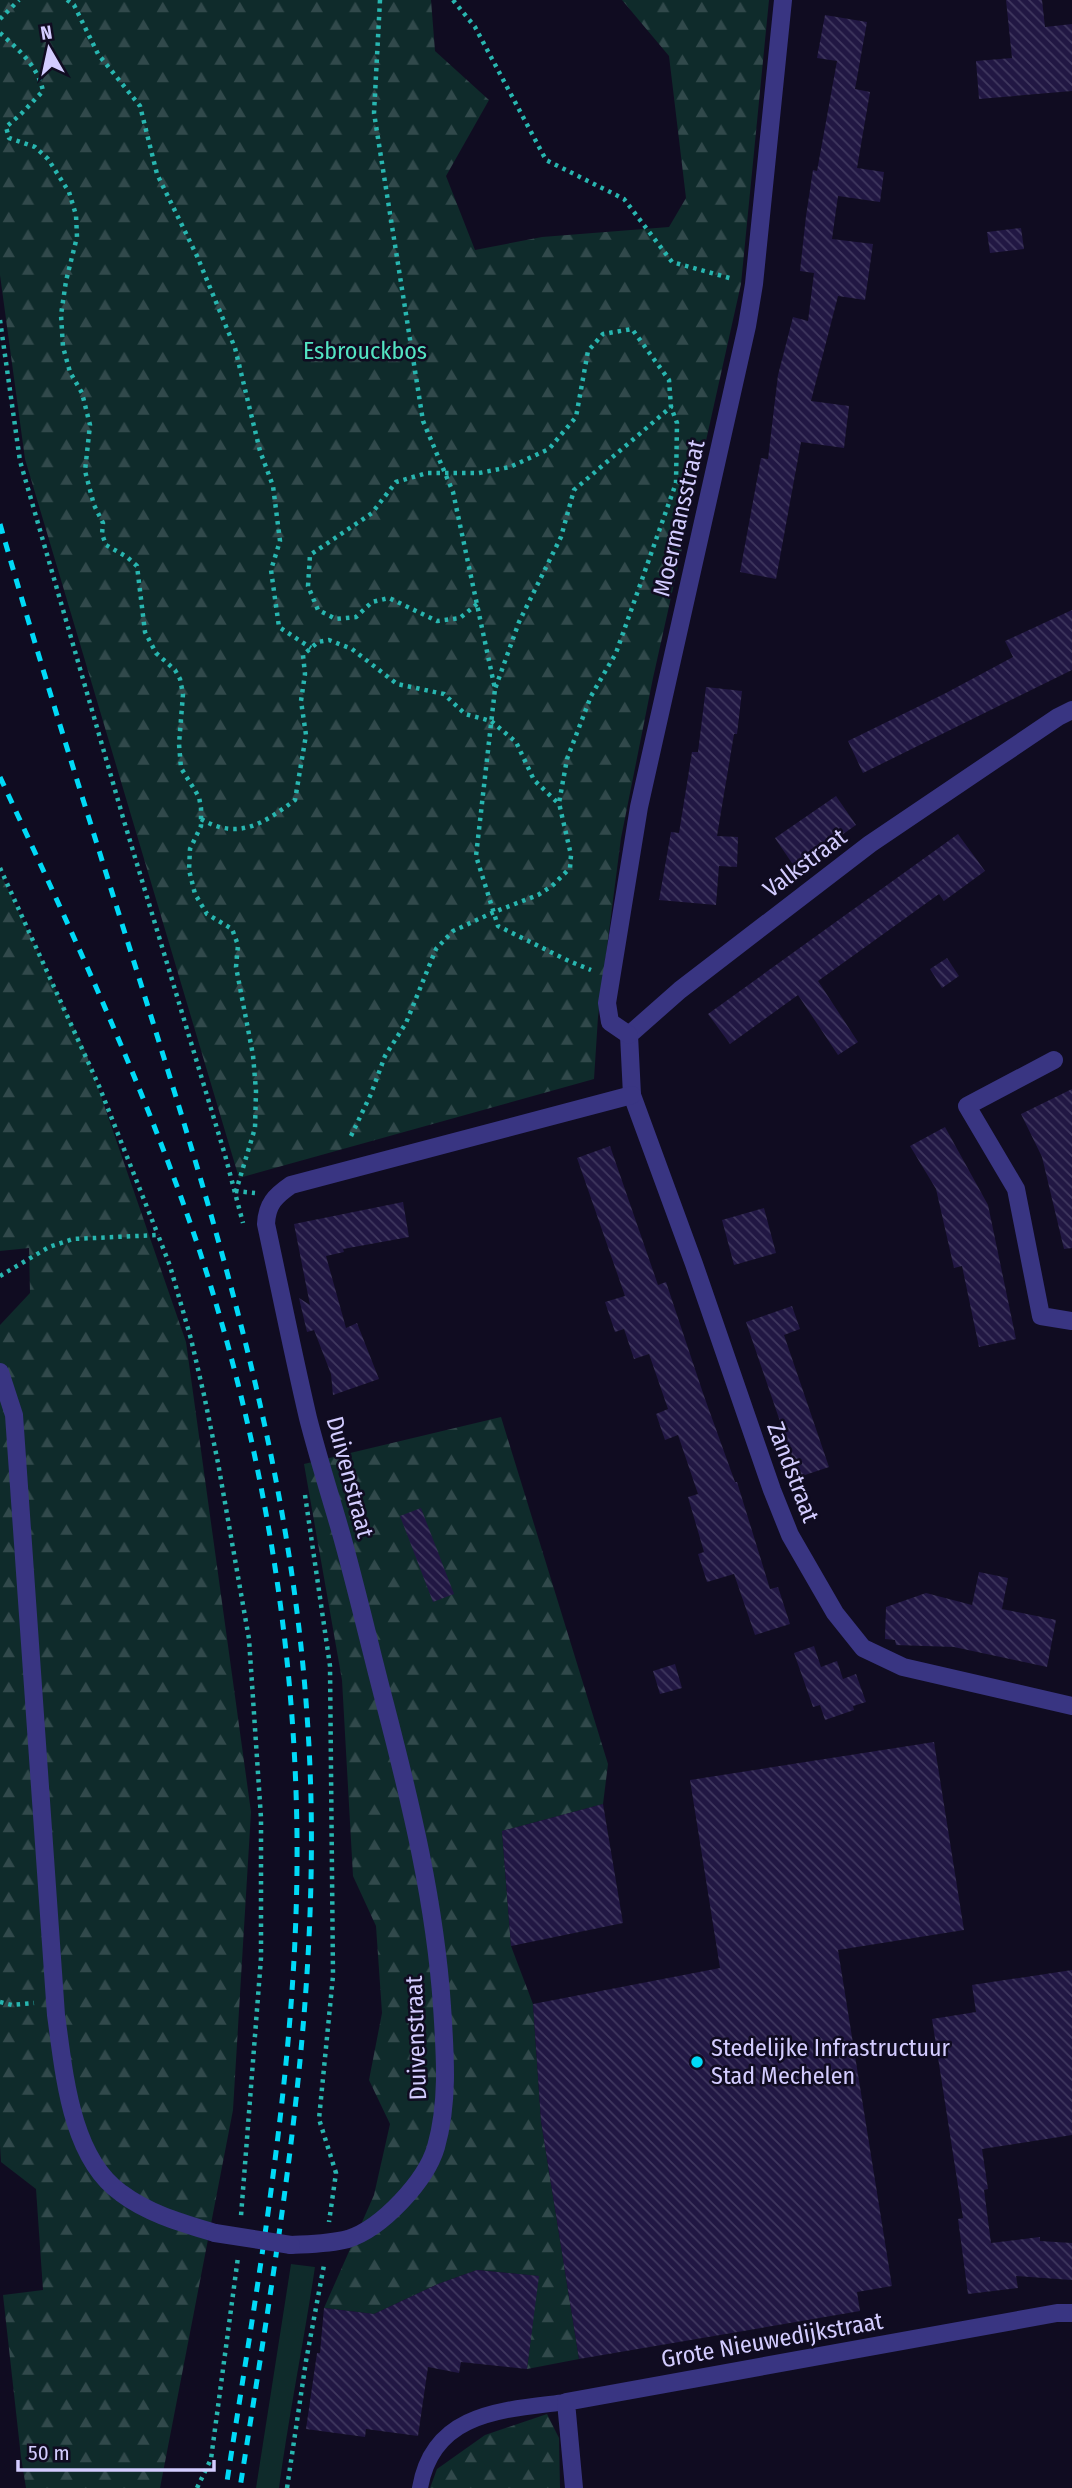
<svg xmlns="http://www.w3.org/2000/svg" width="1072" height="2488" font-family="'Fira Sans Condensed',sans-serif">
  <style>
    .green { fill: #0f2b2b }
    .forest { fill: url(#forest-firs) }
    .building { fill: url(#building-back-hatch) }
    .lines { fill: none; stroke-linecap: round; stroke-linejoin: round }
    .path { stroke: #28b6b0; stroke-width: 4.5; stroke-dasharray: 3.5 5; stroke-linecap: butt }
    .lane { stroke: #393582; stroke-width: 16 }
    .street { stroke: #393582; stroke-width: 18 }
    .rail { stroke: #00daf7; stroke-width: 5; stroke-dasharray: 10 9; stroke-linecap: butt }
    .street-bridge { stroke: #393582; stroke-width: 18 }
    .poi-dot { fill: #00daf7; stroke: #100c21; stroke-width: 2.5 }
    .labels { text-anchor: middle; stroke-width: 5; stroke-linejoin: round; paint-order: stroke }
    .park-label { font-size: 24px; fill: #53e4c2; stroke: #100c21 }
    .street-label { font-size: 24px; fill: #d3ccff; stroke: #100c21 }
    .poi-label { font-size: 24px; fill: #d3ccff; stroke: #100c21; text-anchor: start }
  </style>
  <defs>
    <pattern id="forest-firs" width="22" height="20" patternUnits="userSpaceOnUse" patternTransform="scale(1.75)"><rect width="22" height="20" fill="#0f2b2b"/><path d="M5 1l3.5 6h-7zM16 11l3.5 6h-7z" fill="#31494b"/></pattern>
    <pattern id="building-back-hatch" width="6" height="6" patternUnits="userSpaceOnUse" patternTransform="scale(1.75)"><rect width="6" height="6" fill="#211743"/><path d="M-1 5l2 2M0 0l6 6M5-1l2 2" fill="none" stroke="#40385f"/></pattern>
  </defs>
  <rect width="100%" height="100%" fill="#100c21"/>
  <path class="green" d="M 291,2264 L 315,2267 C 304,2341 289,2414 279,2488 L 256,2488 Z"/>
  <g class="forest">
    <path d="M 0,0 L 431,0 L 435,51 L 489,100 L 446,176 L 475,250 L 542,237 L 669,227 L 686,198 L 669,56 L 622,0 L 769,0 L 741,284 L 653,678 L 621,838 L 598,1017 L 594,1079 L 239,1178 L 25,459 L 0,275 Z"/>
    <path d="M 0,879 L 3,879 L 86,1053 L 186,1342 L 251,1812 L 233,2110 L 160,2488 L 26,2488 L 21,2457 L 3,2295 L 43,2290 L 36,2189 L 1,2162 L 0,2145 L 0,1325 L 30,1293 L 29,1248 L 0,1251 Z"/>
    <path d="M 501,1417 L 608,1764 L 603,1804 L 502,1831 L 511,1946 L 533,2004 L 541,2121 L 579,2359 L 527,2369 L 538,2276 L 477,2270 L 438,2284 L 374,2314 L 324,2308 L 374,2195 L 390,2124 L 369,2080 L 382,2013 L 376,1926 L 353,1876 L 342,1680 L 304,1464 Z"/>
    <path d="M 547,2414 L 559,2438 L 560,2488 L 430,2488 L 437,2469 L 485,2435 Z"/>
  </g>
  <g class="building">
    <path d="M 1006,0 L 1042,0 L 1045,27 L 1072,24 L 1072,91 L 979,99 L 976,61 L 1012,58 Z"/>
    <path d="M 825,15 L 867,22 L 855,89 L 870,92 L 857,168 L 884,172 L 880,202 L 838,196 L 832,239 L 873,244 L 865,300 L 838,296 L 811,401 L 849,406 L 844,448 L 801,442 L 776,579 L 740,572 L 761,458 L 768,459 L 778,375 L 793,317 L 808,321 L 814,273 L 800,271 L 806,216 L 813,170 L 817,171 L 837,61 L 817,58 Z"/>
    <path d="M 1021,228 L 1024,249 L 990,253 L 987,232 Z"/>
    <path d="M 1072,610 L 1072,670 L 863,773 L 848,741 L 946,693 L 1013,657 L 1005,641 Z"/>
    <path d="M 706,687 L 742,691 L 737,734 L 734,734 L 717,836 L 738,837 L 737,867 L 719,866 L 716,905 L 659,900 L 671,832 L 679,833 L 692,752 L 698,752 Z"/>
    <path d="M 836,796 L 856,825 L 816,853 L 821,860 L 800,875 L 775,838 Z"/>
    <path d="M 958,834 L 985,871 L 944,901 L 939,894 L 818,981 L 858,1042 L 838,1055 L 798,995 L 730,1044 L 708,1014 Z"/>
    <path d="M 947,958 L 959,976 L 942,988 L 930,969 Z"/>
    <path d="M 1072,1089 L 1072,1248 L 1064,1249 L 1042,1157 L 1021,1114 Z"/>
    <path d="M 945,1127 L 988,1205 L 1016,1339 L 979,1347 L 962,1266 L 954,1268 L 936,1189 L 910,1146 Z"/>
    <path d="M 610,1146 L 658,1285 L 666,1282 L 704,1396 L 735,1482 L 737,1482 L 770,1589 L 778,1587 L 790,1624 L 755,1635 L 734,1574 L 707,1582 L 698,1554 L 704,1552 L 688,1497 L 698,1494 L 678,1435 L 665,1440 L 656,1414 L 668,1409 L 649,1354 L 634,1359 L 624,1329 L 615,1332 L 605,1302 L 625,1296 L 577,1158 Z"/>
    <path d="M 403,1202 L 409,1237 L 343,1249 L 344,1252 L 326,1256 L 346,1328 L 357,1323 L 379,1379 L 333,1395 L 331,1374 L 314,1330 L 307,1332 L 299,1298 L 310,1305 L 294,1224 Z"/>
    <path d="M 764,1208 L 776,1253 L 734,1265 L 722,1220 Z"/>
    <path d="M 792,1306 L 800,1329 L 784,1335 L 829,1467 L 799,1477 L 746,1322 Z"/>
    <path d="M 421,1508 L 454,1594 L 433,1602 L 400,1516 Z"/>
    <path d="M 979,1572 L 1008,1578 L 1002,1609 L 1056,1620 L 1047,1667 L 954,1647 L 896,1645 L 895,1640 L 885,1639 L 886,1607 L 926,1593 L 972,1605 Z"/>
    <path d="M 814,1646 L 821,1667 L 837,1661 L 843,1679 L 856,1674 L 866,1702 L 853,1706 L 854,1710 L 825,1720 L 820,1705 L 813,1707 L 794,1653 Z"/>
    <path d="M 675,1664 L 682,1688 L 660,1694 L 653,1671 Z"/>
    <path d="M 934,1742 L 964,1930 L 838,1950 L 892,2286 L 857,2292 L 860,2311 L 579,2359 L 541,2121 L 533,2004 L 720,1968 L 690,1780 Z"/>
    <path d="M 603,1804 L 623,1923 L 511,1946 L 502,1831 Z"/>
    <path d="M 1072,1970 L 1072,2135 L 982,2149 L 988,2189 L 984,2190 L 991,2243 L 1040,2237 L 1040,2241 L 1072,2243 L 1072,2280 L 1016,2276 L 1018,2288 L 968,2294 L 958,2219 L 963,2218 L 932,2019 L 976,2012 L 972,1985 Z"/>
    <path d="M 477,2270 L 539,2276 L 527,2369 L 461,2362 L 459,2373 L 428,2367 L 418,2436 L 366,2429 L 365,2437 L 306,2429 L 317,2353 L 320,2353 L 324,2308 L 374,2314 L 438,2284 Z"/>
  </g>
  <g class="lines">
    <g class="path">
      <path d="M 67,0 L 74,5 L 98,54 L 140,106 L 157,174 L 197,256 L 235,348 L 260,451 L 273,486 L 280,541 L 271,570 L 279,627 L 311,648"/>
      <path d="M 380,0 L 374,113 L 423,421 L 453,492 L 495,689 L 476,856 L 498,926 L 569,961 L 591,970"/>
      <path d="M 453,0 L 475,27 L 546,160 L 624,199 L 672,262 L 733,279"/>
      <path d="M 0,19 L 19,0"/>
      <path d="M 0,33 C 18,49 38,66 43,91 L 21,114 L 6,127 L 9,138 L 35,147 L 48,159 L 69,192 L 76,215 L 77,237 L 66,281 L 61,315 L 63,347 L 70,372 L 82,393 L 90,425 L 85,471 L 94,505 L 103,523 L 102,534 L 106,545 L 127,557 L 137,566 L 145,632 L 156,653 L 175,670 L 180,679 L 183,694 L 179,744 L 181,768 L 199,797 L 201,808 L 201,826 L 190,849 L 189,870 L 195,894 L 207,914 L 232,929 L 238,945 L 236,967 L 253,1055 L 256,1091 L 255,1128 L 236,1191"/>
      <path d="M 0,320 L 20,461 L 124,821 L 225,1155 L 243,1223"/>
      <path d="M 477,604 L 460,618 L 437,621 L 389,598 L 372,602 L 356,617 L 336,619 L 318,610 L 308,586 L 310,555 L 372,513 L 396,482 L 427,473 L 479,473 L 510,467 L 549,449 L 576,417 L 588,351 L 603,334 L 632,329 L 669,380 L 671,407 L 574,490 L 561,537 L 519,622 L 495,689"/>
      <path d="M 201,819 C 239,841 264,823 295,800 L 306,735 L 301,701 L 305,674 L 303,655 L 318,642 L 329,640 L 352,649 L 397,684 L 444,694 L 465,714 L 491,721 L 516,742 L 534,780 L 558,803"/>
      <path d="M 0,868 L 99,1086 L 158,1235"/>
      <path d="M 351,1136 L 371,1094 L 385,1056 L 406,1023 L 436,949 L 453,931 L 494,912 L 538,895 L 552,886 L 570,868 L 571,855 L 559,803 L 567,759 L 591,696 L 616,653 L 676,483 L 677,423 L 671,407"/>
      <path d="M 235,1191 L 255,1193"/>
      <path d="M 0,1276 L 49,1247 L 73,1239 L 158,1235 L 170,1266 L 191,1339 L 204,1395 L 218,1463 L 249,1639 L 261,1818 L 261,1958 L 241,2216"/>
      <path d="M 305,1495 L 330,1666 L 333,1976 L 319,2119 L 336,2173 L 329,2222"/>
      <path d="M 0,2002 L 12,2005 L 34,2003"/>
      <path d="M 197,2488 L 211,2459 L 238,2257"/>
      <path d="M 287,2488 L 306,2361 L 324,2265"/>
    </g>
    <path class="lane" d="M 420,2488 C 433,2411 504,2410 566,2402"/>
    <g class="street">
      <path d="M 1072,710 L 1058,717 L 870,844 L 680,990 L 629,1035 L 632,1095 L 694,1264 L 772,1490 L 790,1535 L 835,1613 L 863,1648 L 903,1667 L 1072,1706"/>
      <path d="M 629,1035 L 610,1022 L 607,1003 L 639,807 L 747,326 L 754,284 L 783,0"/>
      <path d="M 1054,1060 L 967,1106 L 1016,1189 L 1041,1316 L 1072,1321"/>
      <path d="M 0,1372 L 14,1415 L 56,2015 C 64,2071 70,2157 121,2193 C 149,2214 182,2223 215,2233"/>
      <path d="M 291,2245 C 310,2244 329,2244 348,2239 C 382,2228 426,2181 436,2147 C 449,2101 445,2053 442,2006 C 435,1903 411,1804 385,1704 C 370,1647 357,1590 341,1533 C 330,1495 318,1457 308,1418 C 293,1354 280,1289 266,1224 C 267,1204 275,1196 291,1185 L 632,1095"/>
      <path d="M 574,2488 L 566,2402 L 1057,2313 L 1072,2313"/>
    </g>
    <g class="rail">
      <path d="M 0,524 C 50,698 106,872 160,1045 C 229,1268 291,1480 307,1715 C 326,1975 280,2232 240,2488"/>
      <path d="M 0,777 C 71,930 143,1083 197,1243 C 260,1433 295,1635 297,1836 C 299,2055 259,2272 226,2488"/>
    </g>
    <path class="street-bridge" d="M 215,2233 L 291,2245"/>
  </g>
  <circle class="poi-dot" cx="697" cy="2062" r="7"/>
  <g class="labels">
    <g class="park-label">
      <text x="365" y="359">Esbrouckbos</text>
    </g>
    <g class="street-label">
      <text transform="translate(679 518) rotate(-77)" y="8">Moermansstraat</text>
      <text transform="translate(805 863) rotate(-37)" y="8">Valkstraat</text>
      <text transform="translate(793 1472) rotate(69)" y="8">Zandstraat</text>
      <text transform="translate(350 1477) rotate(75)" y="8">Duivenstraat</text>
      <text transform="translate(416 2038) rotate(-92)" y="8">Duivenstraat</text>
      <text transform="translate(772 2340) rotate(-10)" y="8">Grote Nieuwedijkstraat</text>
    </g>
    <g class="poi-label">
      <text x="711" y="2056">Stedelijke Infrastructuur<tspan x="711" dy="28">Stad Mechelen</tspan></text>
    </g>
  </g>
  <g transform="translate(49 49) rotate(351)" stroke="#100c21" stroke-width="5" paint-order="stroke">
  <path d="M0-5L12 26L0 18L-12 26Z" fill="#d3ccff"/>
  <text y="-10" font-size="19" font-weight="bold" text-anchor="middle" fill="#d3ccff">N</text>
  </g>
  <path d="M18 2460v10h196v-10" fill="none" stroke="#d3ccff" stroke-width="3.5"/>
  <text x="28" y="2460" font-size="21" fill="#d3ccff" stroke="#100c21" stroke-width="5" paint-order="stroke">50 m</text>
</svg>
